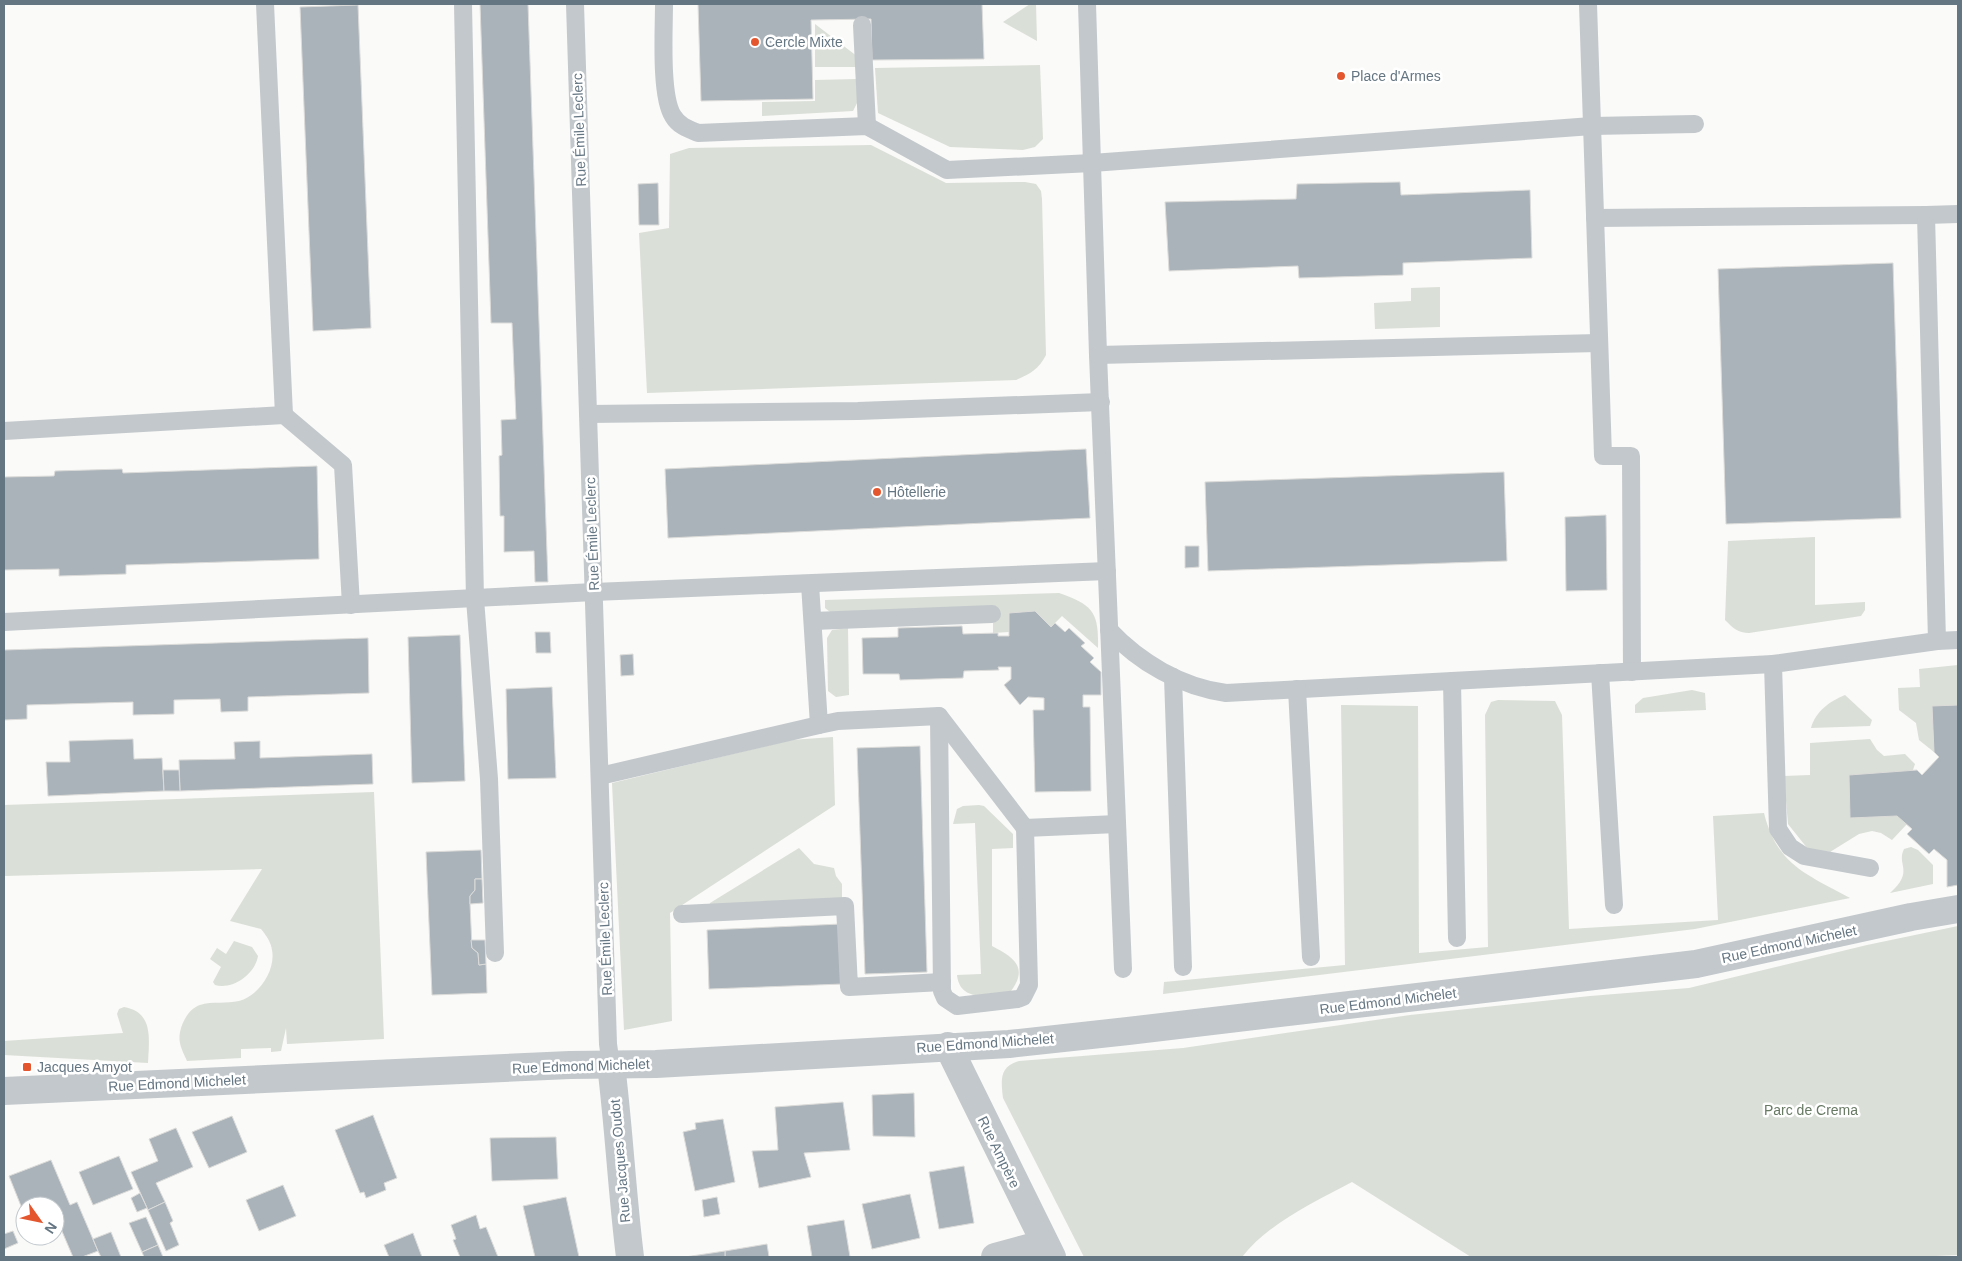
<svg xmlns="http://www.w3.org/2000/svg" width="1962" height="1261" font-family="Helvetica,sans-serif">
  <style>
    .green { fill: #dadfd7 }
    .building { fill: #aab3b9; stroke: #dcdcda }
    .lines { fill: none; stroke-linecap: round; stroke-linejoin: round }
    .lane { stroke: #c3c8cc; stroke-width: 18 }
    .street { stroke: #c3c8cc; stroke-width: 28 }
    .poi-dot { fill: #e4572e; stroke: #fff; stroke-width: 2 }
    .labels { text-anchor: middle; stroke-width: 5; stroke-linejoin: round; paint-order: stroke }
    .poi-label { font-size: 14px; fill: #657683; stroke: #fff; text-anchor: start }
    .street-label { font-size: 14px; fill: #657683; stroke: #fff }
    .park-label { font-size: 14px; fill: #687a64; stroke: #fff }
  </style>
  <rect width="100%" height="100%" fill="#fafaf8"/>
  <g class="green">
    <path d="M 1030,4 L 1036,4 L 1037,41 L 1003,22 Z"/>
    <path d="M 815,24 L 858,57 L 858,67 L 815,67 Z"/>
    <path d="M 1040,65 L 1043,139 L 1035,147 L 1023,150 L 950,147 L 878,113 L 875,68 Z"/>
    <path d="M 857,79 L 858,101 L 853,111 L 762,116 L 762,102 L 815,101 L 815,80 Z"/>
    <path d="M 871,145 L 946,183 L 1025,182 L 1036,184 L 1041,191 L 1042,199 L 1046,355 C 1039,369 1030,374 1016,380 L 647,393 L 639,233 L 669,228 L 670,154 L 689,148 Z"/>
    <path d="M 1440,287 L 1440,327 L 1375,329 L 1374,303 L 1411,301 L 1411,288 Z"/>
    <path d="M 1815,537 L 1815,605 L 1865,602 L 1865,610 L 1861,616 L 1749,633 C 1738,633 1733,628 1725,620 L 1728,541 Z"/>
    <path d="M 1059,593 C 1093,605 1099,612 1098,648 L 1062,616 L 1051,627 L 1035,611 L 1009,613 L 1009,632 L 993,633 L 993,606 L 830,612 L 825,608 L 825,600 Z"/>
    <path d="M 848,628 L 849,695 L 836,697 L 828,691 L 827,638 L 832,630 Z"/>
    <path d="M 1958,665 L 1958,705 L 1932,706 L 1934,752 L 1919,740 L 1916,723 L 1899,710 L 1898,688 L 1920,687 L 1919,669 Z"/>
    <path d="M 1692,690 L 1705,693 L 1706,710 L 1635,713 L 1635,705 L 1643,698 Z"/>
    <path d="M 1845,695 L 1872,720 L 1870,726 L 1811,728 C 1815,712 1830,701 1845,695 Z"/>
    <path d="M 1498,700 L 1555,701 L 1562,715 L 1569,929 L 1718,920 L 1713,816 L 1764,813 C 1777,865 1806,874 1850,898 L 1695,929 L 1163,994 L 1164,982 L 1345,965 L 1341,705 L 1418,706 L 1419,953 L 1488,947 L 1485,715 L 1491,702 Z"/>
    <path d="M 833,737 L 835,805 L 670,913 L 672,1021 L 624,1030 L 612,783 L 791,740 Z"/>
    <path d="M 1870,739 L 1877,750 L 1884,756 L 1905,754 L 1915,764 L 1897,816 L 1907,824 L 1892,840 L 1881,833 L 1872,831 L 1859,834 L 1830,852 L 1808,849 L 1788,824 L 1784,776 L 1810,775 L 1810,743 Z"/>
    <path d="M 374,792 L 384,1039 L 287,1044 L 286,1028 L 281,1051 L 271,1052 L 271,1048 L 241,1049 L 241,1058 L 187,1061 C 185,1056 181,1049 180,1043 C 177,1030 187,1009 200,1005 C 212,1001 227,1004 239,1001 C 259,996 276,970 272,950 C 271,942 266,935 261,929 L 230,921 L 262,869 L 4,876 L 4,805 Z"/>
    <path d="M 979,805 L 984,806 L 1013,834 L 1013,848 L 992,849 L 992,946 C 1013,957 1029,967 1011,991 C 990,996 960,1003 957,975 L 981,974 L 975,823 L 953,824 L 957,809 L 963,806 Z"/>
    <path d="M 1911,847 L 1918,850 L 1933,865 L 1933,884 L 1890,893 C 1915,871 1896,865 1904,849 Z"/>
    <path d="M 799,848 L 814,864 L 834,868 L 836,876 L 842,884 L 842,899 L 709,907 L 710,903 Z"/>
    <path d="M 1958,926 L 1958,1255 L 1914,1257 L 1471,1257 L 1352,1182 C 1313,1203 1270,1222 1242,1257 L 1084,1257 L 1003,1098 C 1001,1080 999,1067 1019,1061 L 1183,1048 L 1410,1015 L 1590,996 L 1689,988 L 1867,945 Z"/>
    <path d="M 234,941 L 252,947 L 258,956 C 255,974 233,990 215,985 L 213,982 L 221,967 L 210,959 L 217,948 L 226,954 Z"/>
    <path d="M 124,1007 C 154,1012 149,1040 148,1063 L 4,1055 L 4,1041 L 123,1033 L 117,1014 L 119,1009 Z"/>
  </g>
  <g class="building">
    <path d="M 480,4 L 528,4 L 548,582 L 535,582 L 534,551 L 504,552 L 504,516 L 500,516 L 499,456 L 502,455 L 501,420 L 516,419 L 512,323 L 491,323 Z"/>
    <path d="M 698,4 L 982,4 L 984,59 L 872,60 L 871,19 L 811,20 L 813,99 L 701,101 Z"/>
    <path d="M 358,5 L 371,328 L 313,331 L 300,7 Z"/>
    <path d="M 1400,182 L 1401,195 L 1530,190 L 1532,258 L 1403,263 L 1403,275 L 1299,278 L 1298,266 L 1169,271 L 1165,202 L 1296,199 L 1297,184 Z"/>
    <path d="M 658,183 L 659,225 L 639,225 L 638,184 Z"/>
    <path d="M 1893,263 L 1901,518 L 1726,524 L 1718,269 Z"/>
    <path d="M 1086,449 L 1090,518 L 668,538 L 665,469 Z"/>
    <path d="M 317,466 L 319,559 L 126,565 L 126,574 L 59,576 L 59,569 L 4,570 L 4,477 L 54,476 L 55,471 L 122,469 L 123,473 Z"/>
    <path d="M 1504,472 L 1507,561 L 1208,571 L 1205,482 Z"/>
    <path d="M 1606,515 L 1607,590 L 1566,591 L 1565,517 Z"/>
    <path d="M 1185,546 L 1199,546 L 1199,567 L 1185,568 Z"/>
    <path d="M 1035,611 L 1051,627 L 1055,623 L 1065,632 L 1069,628 L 1085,643 L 1081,646 L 1094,658 L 1090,662 L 1101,672 L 1101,695 L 1083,695 L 1083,707 L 1090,707 L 1091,791 L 1035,792 L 1033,710 L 1044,710 L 1044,698 L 1028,697 L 1020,705 L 1004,685 L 1011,679 L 1011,667 L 998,667 L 999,670 L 964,671 L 963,678 L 900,680 L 899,674 L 863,674 L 862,638 L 898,637 L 898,628 L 962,626 L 963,634 L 998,633 L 998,636 L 1009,636 L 1009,613 Z"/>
    <path d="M 535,632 L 550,632 L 551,653 L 536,653 Z"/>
    <path d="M 460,635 L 465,781 L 412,783 L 408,637 Z"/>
    <path d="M 368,638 L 369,693 L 248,697 L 248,711 L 221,712 L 220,699 L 174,700 L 174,714 L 133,715 L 133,702 L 27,705 L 27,719 L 4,720 L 4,650 Z"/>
    <path d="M 633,654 L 634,675 L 621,676 L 620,655 Z"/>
    <path d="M 552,687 L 556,778 L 508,779 L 506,689 Z"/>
    <path d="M 1958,705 L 1958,885 L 1947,887 L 1947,860 L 1934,849 L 1929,854 L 1907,834 L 1912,829 L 1897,816 L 1850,818 L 1849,775 L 1917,770 L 1922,775 L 1939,757 L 1934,752 L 1932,706 Z"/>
    <path d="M 133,739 L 134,759 L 162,758 L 164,791 L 48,796 L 46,762 L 70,762 L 69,741 Z"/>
    <path d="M 260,741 L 260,758 L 372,754 L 373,784 L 180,791 L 179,760 L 235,759 L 234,742 Z"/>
    <path d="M 920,746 L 927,972 L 865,974 L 857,748 Z"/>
    <path d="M 163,770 L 179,770 L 180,791 L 164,791 Z"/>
    <path d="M 481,850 L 482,879 L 475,879 L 475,890 L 470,896 L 470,904 L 472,948 L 478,953 L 479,965 L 486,964 L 487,993 L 432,995 L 426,852 Z"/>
    <path d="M 475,879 L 482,879 L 483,903 L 470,904 L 470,896 L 475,890 Z"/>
    <path d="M 841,924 L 843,984 L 709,989 L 707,930 Z"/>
    <path d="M 471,940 L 485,940 L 486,964 L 479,965 L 478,953 L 472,948 Z"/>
    <path d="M 914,1093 L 915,1137 L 873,1136 L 872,1095 Z"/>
    <path d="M 843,1102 L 850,1150 L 804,1153 L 811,1177 L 759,1188 L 752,1151 L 778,1150 L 775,1107 Z"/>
    <path d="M 373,1115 L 397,1178 L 384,1183 L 386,1190 L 366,1198 L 364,1192 L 360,1193 L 335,1130 Z"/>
    <path d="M 232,1116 L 247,1152 L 209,1168 L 192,1132 Z"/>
    <path d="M 723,1119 L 735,1182 L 695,1191 L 683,1132 L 696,1129 L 695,1123 Z"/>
    <path d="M 176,1128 L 193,1167 L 156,1183 L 165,1202 L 148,1210 L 131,1172 L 158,1161 L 149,1139 Z"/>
    <path d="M 556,1137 L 558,1179 L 492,1181 L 490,1138 Z"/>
    <path d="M 119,1156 L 133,1189 L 93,1205 L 79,1172 Z"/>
    <path d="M 51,1160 L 70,1205 L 77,1202 L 98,1251 L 82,1257 L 73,1257 L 55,1215 L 55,1206 L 25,1206 L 25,1216 L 9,1176 Z"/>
    <path d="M 964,1166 L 974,1223 L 939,1229 L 929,1172 Z"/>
    <path d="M 283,1185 L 296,1216 L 259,1231 L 246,1200 Z"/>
    <path d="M 140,1193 L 147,1208 L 137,1212 L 131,1198 Z"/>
    <path d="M 910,1194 L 920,1238 L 872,1249 L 862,1204 Z"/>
    <path d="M 566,1197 L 579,1257 L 535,1257 L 523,1206 Z"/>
    <path d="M 717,1197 L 720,1214 L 704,1217 L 702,1200 Z"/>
    <path d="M 165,1202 L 173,1221 L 170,1223 L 179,1245 L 166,1251 L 148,1210 Z"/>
    <path d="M 476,1215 L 480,1229 L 486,1227 L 498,1257 L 460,1257 L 453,1240 L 456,1239 L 451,1225 Z"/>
    <path d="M 146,1217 L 158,1245 L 142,1252 L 129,1223 Z"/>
    <path d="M 844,1220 L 850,1257 L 812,1257 L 807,1226 Z"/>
    <path d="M 13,1231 L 18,1243 L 4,1249 L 4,1234 Z"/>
    <path d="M 111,1232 L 121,1257 L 101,1257 L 98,1251 L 93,1239 Z"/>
    <path d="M 413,1233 L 422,1257 L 389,1257 L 384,1245 Z"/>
    <path d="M 767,1244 L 769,1257 L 725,1257 L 725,1251 Z"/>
    <path d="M 158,1245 L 163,1257 L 144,1257 L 142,1252 Z"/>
    <path d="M 725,1251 L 725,1257 L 685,1257 Z"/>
  </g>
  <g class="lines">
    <g class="lane">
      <path d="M 265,4 L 284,415"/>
      <path d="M 463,4 L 475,599 L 489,779 L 495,953"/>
      <path d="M 575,4 L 608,1044 L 611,1065"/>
      <path d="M 664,4 C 664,29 660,96 673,116 C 679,126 688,129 698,133 L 867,126 L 947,170 L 1092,163 L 1592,126 L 1695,124"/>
      <path d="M 1087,4 L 1098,355 L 1123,969"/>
      <path d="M 1588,4 L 1603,456 L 1631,456 L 1632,672"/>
      <path d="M 862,25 L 867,126"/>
      <path d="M 1595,218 L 1926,215"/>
      <path d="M 1098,355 L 1599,343"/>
      <path d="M 588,414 L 858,411 L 1101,402"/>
      <path d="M 4,431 L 284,415 L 343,465 L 351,605"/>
      <path d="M 810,584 L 819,725 L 838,721 L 939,716 L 1025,828 L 1117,824"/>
      <path d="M 813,621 L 992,614"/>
      <path d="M 4,622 L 594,592 L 1107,571"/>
      <path d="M 1109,630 C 1139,662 1181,687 1226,693 L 1773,664"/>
      <path d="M 1937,641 L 1958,640"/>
      <path d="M 1600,673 L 1614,905"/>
      <path d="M 1173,677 L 1183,967"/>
      <path d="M 1452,681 L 1457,938"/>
      <path d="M 1297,689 L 1311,957"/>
      <path d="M 939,716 L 942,991 L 945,998 L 957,1006 L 1018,999 L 1023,997 L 1029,985 L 1025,828"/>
      <path d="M 600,776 L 819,725"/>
      <path d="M 1870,868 L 1804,856 L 1790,847 L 1778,829 L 1773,664 L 1937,641 L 1926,215 L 1958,214"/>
      <path d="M 682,914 L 845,906 L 849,987 L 942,982"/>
    </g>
    <g class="street">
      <path d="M 948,1046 L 1052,1257"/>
      <path d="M 611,1065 C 619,1129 622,1193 630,1257"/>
      <path d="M 4,1091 L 570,1065 L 656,1064 L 1009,1044 L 1128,1031 L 1696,964 L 1911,917 L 1958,909"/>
      <path d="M 995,1257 L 1043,1244"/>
    </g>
  </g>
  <g class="poi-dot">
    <circle cx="755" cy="42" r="5"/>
    <circle cx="1341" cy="76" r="5"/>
    <circle cx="877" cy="492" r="5"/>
    <rect x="22" y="1062" width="10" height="10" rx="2.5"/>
  </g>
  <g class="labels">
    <g class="poi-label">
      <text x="765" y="47">Cercle Mixte</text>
      <text x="1351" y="81">Place d'Armes</text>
      <text x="887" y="497">Hôtellerie</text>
      <text x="37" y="1072">Jacques Amyot</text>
    </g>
    <g class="street-label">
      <text transform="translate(579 130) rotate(-92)" y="5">Rue Émile Leclerc</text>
      <text transform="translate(592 534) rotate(-92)" y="5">Rue Émile Leclerc</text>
      <text transform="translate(605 939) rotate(-92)" y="5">Rue Émile Leclerc</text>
      <text transform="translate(1789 944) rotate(-12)" y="5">Rue Edmond Michelet</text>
      <text transform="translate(1388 1001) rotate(-7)" y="5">Rue Edmond Michelet</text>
      <text transform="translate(985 1043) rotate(-4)" y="5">Rue Edmond Michelet</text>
      <text transform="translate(581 1066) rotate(-2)" y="5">Rue Edmond Michelet</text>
      <text transform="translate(177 1083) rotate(-3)" y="5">Rue Edmond Michelet</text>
      <text transform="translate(999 1152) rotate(64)" y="5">Rue Ampère</text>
      <text transform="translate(620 1161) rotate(-95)" y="5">Rue Jacques Oudot</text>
    </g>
    <g class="park-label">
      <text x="1811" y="1115">Parc de Crema</text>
    </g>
  </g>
  <rect width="1962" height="1261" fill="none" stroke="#657683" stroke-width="10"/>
  <g transform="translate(40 1221) rotate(123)"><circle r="24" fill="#ffffff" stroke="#c1c8cd"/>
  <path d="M0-4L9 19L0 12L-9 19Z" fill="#e4572e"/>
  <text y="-8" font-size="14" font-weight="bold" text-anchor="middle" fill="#657683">N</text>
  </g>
</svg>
